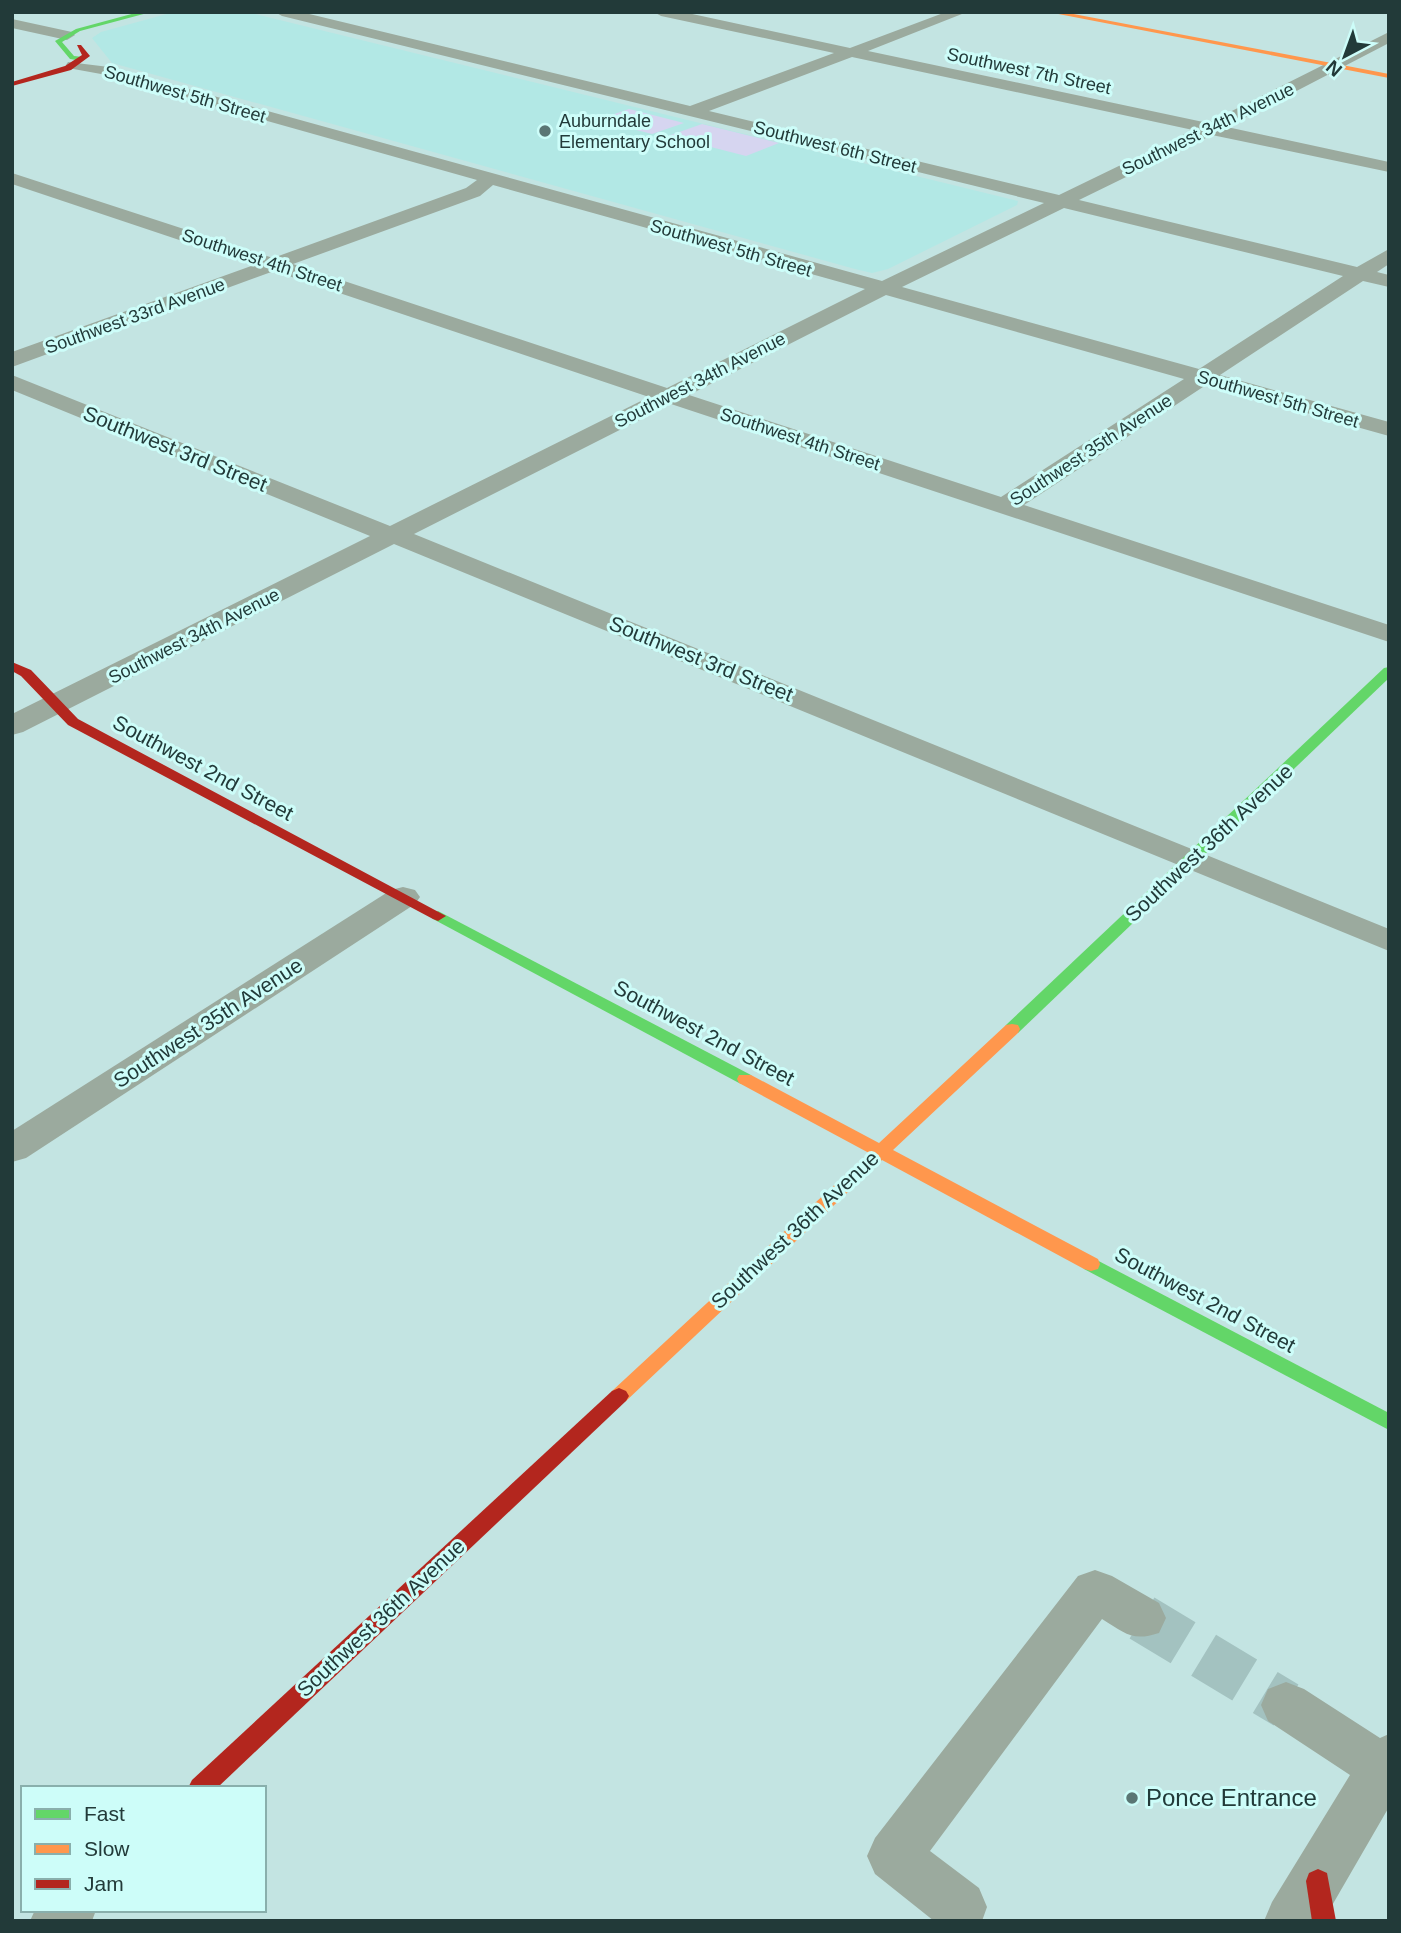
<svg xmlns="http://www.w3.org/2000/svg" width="1401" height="1933" font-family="Arial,sans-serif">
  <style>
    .built { fill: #b2e8e5 }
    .green { fill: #d6d5f0 }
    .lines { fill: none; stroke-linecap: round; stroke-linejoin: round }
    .street-tunnel { stroke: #a3c2c0; stroke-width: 48; stroke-dasharray: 48 24; stroke-linecap: butt }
    .street { fill: #9baa9e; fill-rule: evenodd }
    .fast { fill: #63d668; fill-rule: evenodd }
    .slow { fill: #ff974d; fill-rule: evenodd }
    .jam { fill: #b3261e; fill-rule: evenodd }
    .poi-dot { fill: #5a7674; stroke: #cdfdf9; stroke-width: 2.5 }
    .labels { text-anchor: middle; stroke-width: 6; stroke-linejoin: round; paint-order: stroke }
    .far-street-label { font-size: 18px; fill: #223a39; stroke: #cdfdf9 }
    .far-poi-label { font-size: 18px; fill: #223a39; stroke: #cdfdf9; text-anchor: start }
    .street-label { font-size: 21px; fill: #223a39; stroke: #cdfdf9 }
    .near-poi-label { font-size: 24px; fill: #223a39; stroke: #cdfdf9; text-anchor: start }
  </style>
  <rect width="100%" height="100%" fill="#c3e4e2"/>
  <path class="built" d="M 174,12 L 247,12 L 1018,201 L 1017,205 L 888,269 L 872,273 L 855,269 L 112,63 L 92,38 L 101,32 Z"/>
  <g class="green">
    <path d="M 629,109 L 684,123 L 652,134 L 597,120 Z"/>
    <path d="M 702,124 L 779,143 L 746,156 L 668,136 Z"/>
  </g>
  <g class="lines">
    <path class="street-tunnel" d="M 1142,1618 L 1286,1705"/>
    <g class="street">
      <path d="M 275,12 L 301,12 L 690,106 L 834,53 L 661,16 L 654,12 L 683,12 L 850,48 L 946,12 L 967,12 L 868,51 L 1208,123 L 1389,32 L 1389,43 L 1227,127 L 1389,162 L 1389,172 L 1212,135 L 1079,200 L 1357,267 L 1389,249 L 1389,264 L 1377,272 L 1389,275 L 1389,287 L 1363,281 L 1220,375 L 1389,422 L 1389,436 L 1206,385 L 1024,505 L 1389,625 L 1389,642 L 671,404 L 414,534 L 1389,929 L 1389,951 L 394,544 L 23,732 L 12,735 L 12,714 L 370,536 L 12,390 L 12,375 L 390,526 L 649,397 L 274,271 L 12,367 L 12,352 L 254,265 L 12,184 L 12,173 L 273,258 L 466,188 L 477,180 L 101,74 L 68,68 L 66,65 L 68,62 L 109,67 L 882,281 L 1044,203 L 282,16 ZM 852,57 L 1193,130 L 1059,195 L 709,111 ZM 493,185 L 865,289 L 667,388 L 293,264 L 480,196 ZM 1064,208 L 1343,276 L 1199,369 L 902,287 ZM 886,295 L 1184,379 L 1001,497 L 689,395 Z"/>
      <path d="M 12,19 L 72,32 L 75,35 L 67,40 L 12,28 Z"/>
      <path d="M 403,887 L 415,890 L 420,897 L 415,904 L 26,1158 L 12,1162 L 12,1131 L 391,890 Z"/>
      <path d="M 1095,1570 L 1112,1576 L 1159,1603 L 1166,1618 L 1159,1633 C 1132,1642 1125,1633 1102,1619 L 930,1851 L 979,1888 L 987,1907 L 982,1921 L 934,1921 L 875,1874 L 867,1856 L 875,1838 L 1078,1576 Z"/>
      <path d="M 1286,1682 L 1304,1689 L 1380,1738 L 1389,1734 L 1389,1807 L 1323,1921 L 1264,1921 L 1272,1902 L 1350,1775 L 1268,1721 L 1261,1705 L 1268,1689 Z"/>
      <path d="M 35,1910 L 96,1910 L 92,1921 L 30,1921 Z"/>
    </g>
    <g class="fast">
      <path d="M 139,12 L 151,12 L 80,31 L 62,42 L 74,56 L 83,57 L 83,61 L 70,59 L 55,41 L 76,29 Z"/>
      <path d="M 1389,667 L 1389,678 L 1018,1033 L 1006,1033 L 1004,1029 L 1006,1025 L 1384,668 Z"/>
      <path d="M 438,911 L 751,1075 L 753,1079 L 745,1085 L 739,1083 L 433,919 L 430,916 Z"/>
      <path d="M 1091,1257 L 1389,1413 L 1389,1430 L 1084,1269 L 1082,1264 L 1084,1259 Z"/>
    </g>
    <g class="slow">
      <path d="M 1048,12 L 1063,12 L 1389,74 L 1389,78 Z"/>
      <path d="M 1012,1024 L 1018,1025 L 1020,1029 L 1018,1033 L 893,1150 L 1098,1259 L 1100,1264 L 1098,1269 L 1091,1271 L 1084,1269 L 882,1160 L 626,1401 L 619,1404 L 612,1401 L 609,1396 L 612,1391 L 869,1153 L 739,1083 L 737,1079 L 739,1075 L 751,1075 L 879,1143 L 1006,1025 Z"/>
    </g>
    <g class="jam">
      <path d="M 77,45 L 81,45 L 90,56 L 71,70 L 12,86 L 12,82 L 65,66 L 82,55 Z"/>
      <path d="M 12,662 L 31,670 L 78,719 L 446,916 L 438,921 L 433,919 L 68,725 L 21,676 L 12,671 Z"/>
      <path d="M 619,1388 L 626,1391 L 629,1396 L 626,1401 L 217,1788 L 188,1788 L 192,1780 L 612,1391 Z"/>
      <path d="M 1318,1869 L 1327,1873 L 1336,1921 L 1312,1921 L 1306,1881 L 1309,1873 Z"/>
    </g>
  </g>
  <g class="poi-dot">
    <circle cx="545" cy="131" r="7"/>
    <circle cx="1132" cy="1798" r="7"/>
  </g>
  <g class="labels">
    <g class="far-street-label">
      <text transform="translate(1029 71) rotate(12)" y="6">Southwest 7th Street</text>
      <text transform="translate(185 94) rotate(16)" y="6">Southwest 5th Street</text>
      <text transform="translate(1208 129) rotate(-26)" y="6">Southwest 34th Avenue</text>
      <text transform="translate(835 147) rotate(14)" y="6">Southwest 6th Street</text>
      <text transform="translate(731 248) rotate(16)" y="6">Southwest 5th Street</text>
      <text transform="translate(262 260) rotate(18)" y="6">Southwest 4th Street</text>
      <text transform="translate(135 316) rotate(-20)" y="6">Southwest 33rd Avenue</text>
      <text transform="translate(700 380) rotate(-27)" y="6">Southwest 34th Avenue</text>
      <text transform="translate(1278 399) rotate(16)" y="6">Southwest 5th Street</text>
      <text transform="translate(800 439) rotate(18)" y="6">Southwest 4th Street</text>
      <text transform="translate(1091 450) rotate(-33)" y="6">Southwest 35th Avenue</text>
      <text transform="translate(194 636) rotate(-27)" y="6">Southwest 34th Avenue</text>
    </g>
    <g class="far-poi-label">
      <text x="559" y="127">Auburndale<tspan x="559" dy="21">Elementary School</tspan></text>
    </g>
    <g class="street-label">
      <text transform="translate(175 449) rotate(22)" y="7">Southwest 3rd Street</text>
      <text transform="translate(701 659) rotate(22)" y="7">Southwest 3rd Street</text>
      <text transform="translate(203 768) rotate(28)" y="7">Southwest 2nd Street</text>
      <text transform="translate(1209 843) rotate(-43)" y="7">Southwest 36th Avenue</text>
      <text transform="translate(208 1023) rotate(-33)" y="7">Southwest 35th Avenue</text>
      <text transform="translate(704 1033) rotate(28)" y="7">Southwest 2nd Street</text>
      <text transform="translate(795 1230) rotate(-43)" y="7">Southwest 36th Avenue</text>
      <text transform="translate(1205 1300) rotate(28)" y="7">Southwest 2nd Street</text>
      <text transform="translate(381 1618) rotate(-43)" y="7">Southwest 36th Avenue</text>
    </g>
    <g class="near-poi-label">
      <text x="1146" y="1806">Ponce Entrance</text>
    </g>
  </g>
  <rect width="1401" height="1933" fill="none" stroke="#223a39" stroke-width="28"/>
  <rect x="21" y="1786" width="245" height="126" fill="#cdfdf9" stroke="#89afac" stroke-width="2"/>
  <rect x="35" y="1809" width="35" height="10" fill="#63d668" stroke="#89afac" stroke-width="2"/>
  <text x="84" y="1821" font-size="21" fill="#223a39">Fast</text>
  <rect x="35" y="1844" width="35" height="10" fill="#ff974d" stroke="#89afac" stroke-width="2"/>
  <text x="84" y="1856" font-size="21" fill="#223a39">Slow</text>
  <rect x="35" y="1879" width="35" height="10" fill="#b3261e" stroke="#89afac" stroke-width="2"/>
  <text x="84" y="1891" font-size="21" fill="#223a39">Jam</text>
  <g transform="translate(1345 56) rotate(221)" stroke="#cdfdf9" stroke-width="5" paint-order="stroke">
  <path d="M0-5L12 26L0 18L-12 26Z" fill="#223a39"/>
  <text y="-10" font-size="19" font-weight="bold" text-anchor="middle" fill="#223a39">N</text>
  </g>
</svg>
